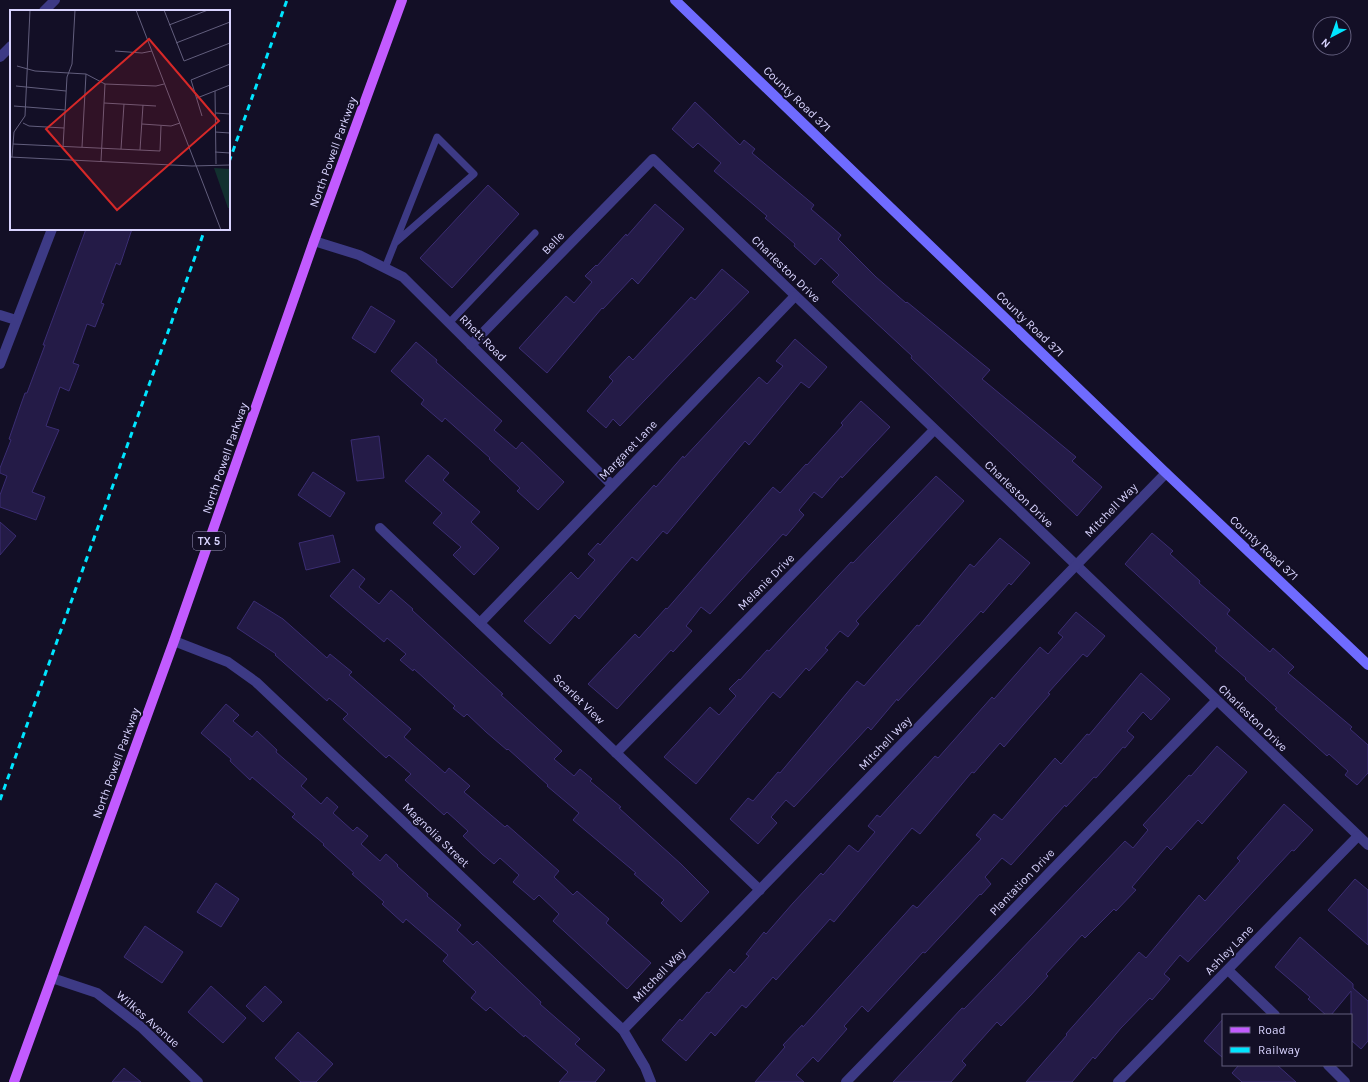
<svg xmlns="http://www.w3.org/2000/svg" width="1368" height="1082" font-family="Karla,sans-serif">
  <style>
    .building { fill: #241b47; stroke: #3b2d73 }
    .lines { fill: none; stroke-linecap: round; stroke-linejoin: round }
    .lane { stroke: #3d3a85; stroke-width: 7 }
    .street { stroke: #3d3a85; stroke-width: 10 }
    .secondary { stroke: #6f6bff; stroke-width: 10 }
    .primary { stroke: #c25bff; stroke-width: 10 }
    .rail { stroke: #00e5ff; stroke-width: 3; stroke-dasharray: 6 5; stroke-linecap: butt }
    .labels { text-anchor: middle; stroke-width: 4; stroke-linejoin: round; paint-order: stroke }
    .shield { fill: #130f26; stroke: #9e99be; stroke-width: 1 }
    .shield-label { font-size: 11px; font-weight: bold; fill: #d9d4ff }
    .street-label { font-size: 12px; fill: #d9d4ff; stroke: #130f26 }
    .inset-road { fill: none; stroke: #625e7d; stroke-width: 1 }
    .view { fill: #d62828; fill-opacity: 0.15; stroke: #d62828; stroke-width: 2 }
    .inset-edge { fill: none; stroke: #d9d4ff; stroke-width: 2 }
  </style>
  <rect width="100%" height="100%" fill="#130f26"/>
  <g class="building">
    <path d="M 695,102 L 740,145 L 744,140 L 755,149 L 752,153 L 814,205 L 811,209 L 841,235 L 838,239 L 876,277 L 906,303 L 907,302 L 990,370 L 982,379 L 1076,457 L 1072,461 L 1102,487 L 1077,516 L 911,358 L 912,356 L 832,282 L 839,275 L 821,258 L 815,265 L 794,246 L 795,244 L 765,218 L 767,216 L 714,171 L 721,163 L 698,143 L 693,148 L 672,129 Z"/>
    <path d="M 488,185 L 519,214 L 452,288 L 420,258 Z"/>
    <path d="M 655,204 L 684,229 L 638,284 L 632,278 L 603,309 L 602,308 L 547,373 L 519,348 L 566,296 L 574,303 L 592,282 L 585,276 L 596,265 L 597,266 L 626,234 L 627,236 Z"/>
    <path d="M 86,229 L 132,229 L 120,265 L 116,263 L 101,303 L 104,304 L 95,327 L 87,324 L 73,363 L 79,365 L 69,391 L 60,387 L 46,426 L 59,430 L 32,492 L 45,497 L 36,520 L 0,507 L 0,495 L 7,476 L 0,473 L 0,468 L 11,440 L 9,439 L 20,407 L 25,393 L 27,393 L 45,345 L 43,345 Z"/>
    <path d="M 722,269 L 749,292 L 620,426 L 613,419 L 606,428 L 587,411 L 613,381 L 609,377 L 629,356 L 633,360 L 691,297 L 695,300 Z"/>
    <path d="M 371,306 L 395,321 L 375,353 L 352,338 Z"/>
    <path d="M 795,339 L 827,367 L 809,388 L 801,382 L 749,445 L 745,441 L 667,534 L 663,531 L 637,561 L 632,557 L 579,619 L 575,615 L 550,644 L 524,621 L 571,572 L 578,579 L 595,560 L 588,554 L 598,543 L 600,545 L 654,485 L 656,487 L 683,456 L 684,458 L 759,377 L 767,384 L 783,366 L 776,361 Z"/>
    <path d="M 416,342 L 437,360 L 436,362 L 502,421 L 494,430 L 516,449 L 522,442 L 564,482 L 538,510 L 517,491 L 520,488 L 489,459 L 490,458 L 445,418 L 442,422 L 421,404 L 424,400 L 391,371 Z"/>
    <path d="M 861,401 L 890,427 L 842,478 L 841,476 L 822,498 L 814,492 L 799,510 L 804,515 L 786,536 L 783,534 L 710,614 L 701,607 L 686,626 L 692,631 L 673,652 L 671,650 L 617,709 L 588,684 L 635,634 L 639,638 L 666,608 L 667,609 L 773,487 L 780,493 L 806,464 L 807,465 L 843,425 L 841,423 Z"/>
    <path d="M 379,436 L 384,478 L 357,481 L 351,440 Z"/>
    <path d="M 428,455 L 449,473 L 443,480 L 480,512 L 471,522 L 499,548 L 474,575 L 453,555 L 461,547 L 433,523 L 442,513 L 405,481 Z"/>
    <path d="M 313,472 L 345,493 L 330,517 L 298,495 Z"/>
    <path d="M 936,476 L 964,501 L 856,621 L 859,624 L 848,637 L 840,631 L 825,648 L 828,650 L 809,671 L 806,668 L 780,698 L 773,692 L 696,784 L 664,757 L 710,707 L 719,715 L 736,696 L 729,689 L 739,679 L 740,680 L 767,650 L 769,651 L 851,562 L 853,563 Z"/>
    <path d="M 0,522 L 16,536 L 0,555 Z"/>
    <path d="M 1152,533 L 1173,551 L 1170,554 L 1200,581 L 1199,583 L 1230,610 L 1227,614 L 1270,652 L 1273,648 L 1294,667 L 1288,673 L 1352,727 L 1350,729 L 1368,745 L 1368,773 L 1357,785 L 1345,775 L 1348,771 L 1329,754 L 1327,756 L 1275,709 L 1277,708 L 1245,679 L 1246,678 L 1215,651 L 1217,648 L 1125,564 Z"/>
    <path d="M 333,535 L 340,562 L 306,570 L 299,543 Z"/>
    <path d="M 1000,538 L 1030,563 L 1011,585 L 1009,583 L 983,613 L 981,611 L 898,701 L 897,699 L 871,730 L 868,727 L 794,807 L 786,800 L 771,817 L 777,823 L 758,844 L 730,819 L 748,798 L 753,801 L 778,772 L 780,773 L 857,681 L 864,686 L 917,625 L 919,626 L 970,564 L 974,567 Z"/>
    <path d="M 353,569 L 365,579 L 359,587 L 379,604 L 391,590 L 413,609 L 412,610 L 503,694 L 501,695 L 562,751 L 554,759 L 574,776 L 580,769 L 592,779 L 590,781 L 621,807 L 619,808 L 681,864 L 709,892 L 681,922 L 661,903 L 664,900 L 634,874 L 636,873 L 573,820 L 579,813 L 547,786 L 548,785 L 508,749 L 507,750 L 486,732 L 467,714 L 464,717 L 453,708 L 455,706 L 414,669 L 413,671 L 400,660 L 406,654 L 387,638 L 384,642 L 330,596 Z"/>
    <path d="M 254,601 L 283,619 L 327,658 L 330,654 L 352,672 L 349,675 L 411,729 L 404,737 L 445,773 L 449,768 L 470,786 L 464,792 L 505,827 L 507,825 L 559,871 L 554,877 L 573,895 L 577,891 L 609,919 L 606,923 L 651,963 L 627,989 L 553,921 L 559,914 L 539,895 L 534,900 L 513,882 L 519,875 L 500,858 L 494,864 L 482,854 L 463,836 L 468,831 L 447,812 L 444,815 L 405,780 L 411,774 L 389,755 L 386,758 L 343,719 L 348,714 L 329,698 L 327,701 L 275,655 L 276,654 L 237,628 Z"/>
    <path d="M 1076,612 L 1105,636 L 1087,657 L 1083,654 L 1048,693 L 1050,694 L 1023,725 L 1004,747 L 1000,743 L 974,773 L 972,772 L 920,834 L 912,828 L 834,922 L 830,919 L 776,980 L 773,977 L 746,1008 L 742,1005 L 715,1036 L 711,1032 L 686,1061 L 662,1040 L 680,1019 L 682,1021 L 707,992 L 709,993 L 730,969 L 734,973 L 749,956 L 746,954 L 764,932 L 766,934 L 793,903 L 821,873 L 823,875 L 849,845 L 858,852 L 875,832 L 868,826 L 877,815 L 880,817 L 935,756 L 938,758 L 992,697 L 994,699 L 1040,647 L 1048,654 L 1063,637 L 1058,633 Z"/>
    <path d="M 1141,673 L 1170,699 L 1151,720 L 1143,712 L 1127,731 L 1134,737 L 1125,748 L 1123,747 L 1096,778 L 1094,777 L 1066,807 L 1065,805 L 1011,865 L 1002,858 L 985,877 L 991,884 L 981,895 L 980,894 L 925,953 L 923,952 L 868,1012 L 862,1006 L 844,1026 L 847,1029 L 818,1062 L 813,1057 L 796,1075 L 804,1082 L 755,1082 L 785,1047 L 783,1045 L 802,1025 L 803,1027 L 913,905 L 917,908 L 981,839 L 976,835 L 994,814 L 1002,820 L 1055,758 L 1061,764 L 1087,734 L 1089,735 Z"/>
    <path d="M 226,704 L 239,715 L 233,721 L 252,737 L 257,731 L 277,750 L 276,752 L 307,779 L 301,786 L 321,804 L 327,797 L 338,807 L 333,813 L 353,831 L 357,827 L 368,836 L 361,844 L 380,861 L 386,854 L 398,865 L 397,866 L 428,894 L 427,896 L 461,925 L 457,930 L 473,945 L 477,941 L 541,1002 L 540,1004 L 580,1039 L 575,1044 L 605,1070 L 595,1082 L 559,1082 L 568,1072 L 525,1035 L 524,1037 L 490,1007 L 486,1011 L 471,998 L 476,992 L 443,961 L 448,955 L 406,919 L 403,923 L 382,904 L 384,902 L 352,874 L 354,873 L 323,845 L 324,844 L 292,817 L 295,814 L 252,777 L 250,780 L 230,761 L 231,759 L 201,733 Z"/>
    <path d="M 1217,746 L 1247,772 L 1202,824 L 1198,820 L 1171,850 L 1167,846 L 1132,887 L 1136,890 L 1116,911 L 1114,909 L 1085,938 L 1082,935 L 1046,974 L 1048,976 L 1030,996 L 1001,1026 L 997,1022 L 962,1061 L 966,1065 L 951,1082 L 893,1082 L 962,1008 L 964,1009 L 993,979 L 1125,841 L 1133,848 L 1148,830 L 1143,825 L 1189,775 L 1191,776 Z"/>
    <path d="M 1284,804 L 1313,830 L 1294,851 L 1292,850 L 1188,962 L 1180,955 L 1164,974 L 1170,979 L 1152,1000 L 1150,998 L 1121,1028 L 1095,1059 L 1093,1057 L 1072,1082 L 1026,1082 L 1067,1035 L 1066,1034 L 1139,952 L 1146,958 L 1199,895 L 1205,901 L 1240,861 L 1237,858 Z"/>
    <path d="M 1355,879 L 1368,890 L 1368,945 L 1328,910 Z"/>
    <path d="M 216,883 L 239,899 L 221,927 L 197,912 Z"/>
    <path d="M 145,926 L 183,952 L 162,983 L 124,957 Z"/>
    <path d="M 1300,937 L 1353,984 L 1353,988 L 1368,1001 L 1368,1041 L 1361,1049 L 1351,1040 L 1351,991 L 1331,1015 L 1326,1015 L 1308,999 L 1310,997 L 1275,967 Z"/>
    <path d="M 211,986 L 246,1018 L 223,1043 L 188,1012 Z"/>
    <path d="M 265,986 L 282,1002 L 263,1022 L 246,1006 Z"/>
    <path d="M 1223,1019 L 1223,1058 L 1204,1041 Z"/>
    <path d="M 298,1032 L 333,1064 L 316,1082 L 301,1082 L 275,1058 Z"/>
    <path d="M 1239,1065 L 1277,1065 L 1296,1082 L 1242,1082 L 1232,1073 Z"/>
    <path d="M 124,1068 L 141,1082 L 112,1082 Z"/>
  </g>
  <g class="lines">
    <g class="lane">
      <path d="M 385,268 L 437,137 L 474,174 L 395,243"/>
      <path d="M 449,323 L 535,233"/>
    </g>
    <g class="street">
      <path d="M 44,11 L 55,0"/>
      <path d="M 0,57 L 11,46"/>
      <path d="M 314,241 L 359,255 L 403,277 L 612,485"/>
      <path d="M 0,315 L 16,320"/>
      <path d="M 471,345 L 653,159 L 1368,845"/>
      <path d="M 0,364 L 52,229"/>
      <path d="M 380,528 L 760,890"/>
      <path d="M 480,623 L 795,296"/>
      <path d="M 174,641 L 228,662 L 256,682 L 623,1030 L 645,1067 L 651,1082"/>
      <path d="M 616,753 L 934,430"/>
      <path d="M 1228,970 L 1275,1015"/>
      <path d="M 52,978 L 97,993 L 141,1027 L 198,1082"/>
      <path d="M 623,1030 L 1166,473"/>
      <path d="M 1328,1065 L 1345,1082"/>
      <path d="M 846,1082 L 1216,701"/>
      <path d="M 1118,1082 L 1358,836"/>
    </g>
    <path class="secondary" d="M 675,0 L 1166,473 L 1368,665"/>
    <path class="primary" d="M 14,1082 L 174,641 L 314,241 L 402,0"/>
    <g class="rail">
      <path d="M 229,162 L 287,0"/>
      <path d="M 0,800 L 205,229"/>
    </g>
  </g>
  <g class="labels">
    <rect class="shield" x="193" y="532" width="32" height="18" rx="3"/>
    <g class="shield-label">
      <text x="209" y="545">TX 5</text>
    </g>
    <g class="street-label">
      <text transform="translate(797 99) rotate(44)" y="4">County Road 371</text>
      <text transform="translate(333 152) rotate(-70)" y="4">North Powell Parkway</text>
      <text transform="translate(553 243) rotate(-46)" y="4">Belle</text>
      <text transform="translate(786 269) rotate(44)" y="4">Charleston Drive</text>
      <text transform="translate(1030 324) rotate(44)" y="4">County Road 371</text>
      <text transform="translate(483 338) rotate(45)" y="4">Rhett Road</text>
      <text transform="translate(628 450) rotate(-46)" y="4">Margaret Lane</text>
      <text transform="translate(225 458) rotate(-71)" y="4">North Powell Parkway</text>
      <text transform="translate(1019 494) rotate(44)" y="4">Charleston Drive</text>
      <text transform="translate(1111 510) rotate(-46)" y="4">Mitchell Way</text>
      <text transform="translate(1264 548) rotate(43)" y="4">County Road 371</text>
      <text transform="translate(766 582) rotate(-45)" y="4">Melanie Drive</text>
      <text transform="translate(579 699) rotate(44)" y="4">Scarlet View</text>
      <text transform="translate(1253 718) rotate(44)" y="4">Charleston Drive</text>
      <text transform="translate(885 743) rotate(-46)" y="4">Mitchell Way</text>
      <text transform="translate(116 763) rotate(-70)" y="4">North Powell Parkway</text>
      <text transform="translate(436 835) rotate(44)" y="4">Magnolia Street</text>
      <text transform="translate(1022 882) rotate(-46)" y="4">Plantation Drive</text>
      <text transform="translate(1229 950) rotate(-46)" y="4">Ashley Lane</text>
      <text transform="translate(659 975) rotate(-46)" y="4">Mitchell Way</text>
      <text transform="translate(148 1019) rotate(41)" y="4">Wilkes Avenue</text>
    </g>
  </g>
  <g transform="translate(10 10)">
    <rect width="220" height="220" fill="#130f26"/>
    <path d="M 204,158 L 220,159 L 220,198 L 218,198 Z" fill="#12302f"/>
    <path class="inset-road" d="M 126,0 L 211,220M 154,0 L 174,51 L 220,33M 159,15 L 198,0M 166,33 L 220,12M 105,41 L 132,43 L 142,41M 7,56 L 25,61 L 76,64 L 95,74 L 146,76 L 154,74M 6,76 L 56,81M 205,81 L 206,154M 187,88 L 220,75M 94,93 L 146,96M 4,96 L 55,100M 206,103 L 220,104M 192,106 L 181,70 L 220,54M 13,113 L 19,116 L 54,118M 132,114 L 161,116 L 170,113M 205,122 L 220,123M 3,134 L 150,141 L 151,116M 53,137 L 57,67 L 62,54 L 65,0M 72,137 L 76,64M 111,139 L 114,94M 130,140 L 133,95M 205,142 L 220,143M 0,147 L 182,156 L 220,155M 2,147 L 4,122 L 15,106 L 20,0M 91,151 L 95,74"/>
    <path class="view" d="M 139,29 L 209,111 L 107,200 L 36,119 Z"/>
    <rect width="220" height="220" class="inset-edge"/>
  </g>
  <rect x="1222" y="1014" width="130" height="52" fill="#130f26" stroke="#625e7d"/>
  <rect x="1230" y="1027" width="20" height="6" fill="#c25bff" stroke="#625e7d"/>
  <text x="1258" y="1034" font-size="12" fill="#d9d4ff">Road</text>
  <rect x="1230" y="1047" width="20" height="6" fill="#00e5ff" stroke="#625e7d"/>
  <text x="1258" y="1054" font-size="12" fill="#d9d4ff">Railway</text>
  <g transform="translate(1332 36) rotate(221)"><circle r="19" fill="#130f26" stroke="#625e7d"/>
  <path d="M0-3L7 15L0 10L-7 15Z" fill="#00e5ff"/>
  <text y="-6" font-size="11" font-weight="bold" text-anchor="middle" fill="#d9d4ff">N</text>
  </g>
</svg>
